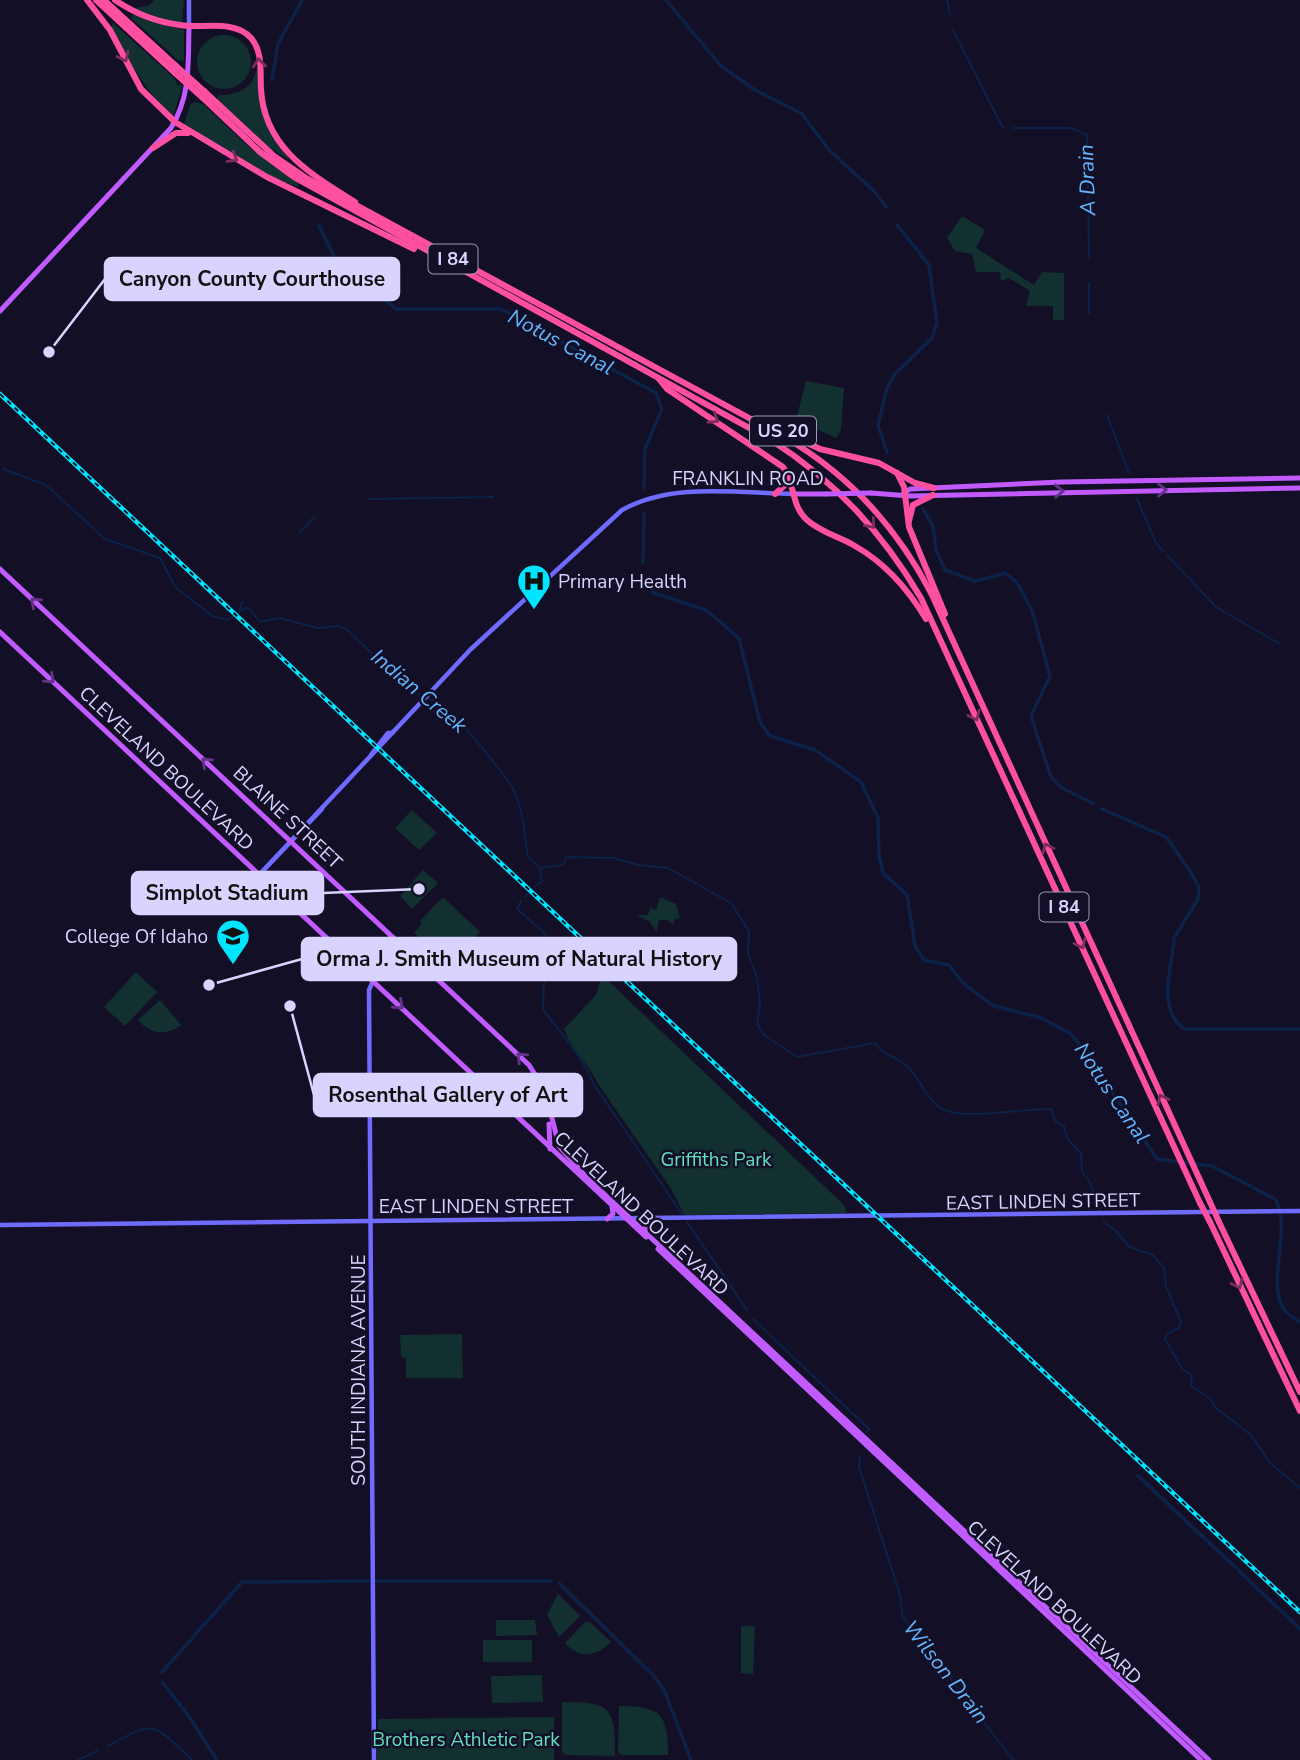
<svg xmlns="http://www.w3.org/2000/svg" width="1300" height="1760" font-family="'Nunito Sans',sans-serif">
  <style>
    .green { fill: #12302f }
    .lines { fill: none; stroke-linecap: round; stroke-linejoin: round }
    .stream { stroke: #0c2248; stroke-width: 2 }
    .canal { stroke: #0c2248; stroke-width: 3.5 }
    .secondary { stroke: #6f6bff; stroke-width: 4.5 }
    .primary { stroke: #c25bff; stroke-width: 5 }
    .highway { stroke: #ff4fa3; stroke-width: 6 }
    .rail-casing { stroke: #00e5ff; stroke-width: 4.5 }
    .rail { stroke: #130f26; stroke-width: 2; stroke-dasharray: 5; stroke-linecap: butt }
    .primary-bridge { stroke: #c25bff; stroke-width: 5 }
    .highway-bridge { stroke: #ff4fa3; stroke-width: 6 }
    .oneway { stroke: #7d2c5e }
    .oneway2 { stroke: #623188 }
    .labels { text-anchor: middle; stroke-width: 5; stroke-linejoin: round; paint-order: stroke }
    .shield { fill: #130f26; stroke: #9e99be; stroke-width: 2 }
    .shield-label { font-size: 18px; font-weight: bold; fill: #d9d4ff }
    .street-label { font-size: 19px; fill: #d9d4ff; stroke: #130f26 }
    .poi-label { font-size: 19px; fill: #d9d4ff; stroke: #130f26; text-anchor: start }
    .park-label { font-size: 19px; fill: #5fe0c0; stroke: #130f26 }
    .water-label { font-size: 21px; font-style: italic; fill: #62b6ff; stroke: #130f26 }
    .leader { fill: none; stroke: #d9d4ff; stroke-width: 2.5 }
    .callout-dot { fill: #d9d4ff; stroke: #130f26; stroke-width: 2.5 }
    .callout { fill: #d9d4ff; stroke: #d9d4ff; stroke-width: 2.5 }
    .callout-label { font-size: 21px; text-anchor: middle; font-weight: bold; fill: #111 }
  </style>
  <rect width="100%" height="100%" fill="#130f26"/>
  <g class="green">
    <path d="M 154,0 L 184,0 L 182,23 L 156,18 L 134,8 L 148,6 Z"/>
    <path d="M 133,14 L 184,30 L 184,61 L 178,60 L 131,18 Z"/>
    <path d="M 113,23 L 174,78 L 178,86 L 183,85 L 173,116 C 144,90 129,61 111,27 Z"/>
    <circle cx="224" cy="62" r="27"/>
    <path d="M 257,67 L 272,125 L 289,160 L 269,147 L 217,100 L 218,95 C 238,95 253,89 257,67 Z"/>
    <path d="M 194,102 L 203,104 L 249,147 L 298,183 L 298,187 L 272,178 L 184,124 L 190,105 Z"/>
    <path d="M 962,216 L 985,230 L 976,248 L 1034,285 L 1042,272 L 1064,273 L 1064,320 L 1053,320 L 1053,306 L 1026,306 L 1030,291 L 1009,278 L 1001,281 L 1000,272 L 976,272 L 972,254 L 955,251 L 947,238 Z"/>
    <path d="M 806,381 L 844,388 L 841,430 L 836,438 L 796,420 Z"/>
    <path d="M 412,810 L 437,833 L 419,850 L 395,828 Z"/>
    <path d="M 423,870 L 438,883 L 412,909 L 400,896 Z"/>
    <path d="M 443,897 L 480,932 L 457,956 L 454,954 L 446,963 L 414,933 L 422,924 L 420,921 Z"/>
    <path d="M 660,897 L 676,904 L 680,918 L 675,919 L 673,924 L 667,920 L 659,920 L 657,932 L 649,921 L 636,915 L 648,915 L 650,908 L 656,910 Z"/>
    <path d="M 136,972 L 157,992 L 125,1026 L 104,1007 Z"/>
    <path d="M 602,975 L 844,1205 L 847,1213 L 684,1215 L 672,1190 L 598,1084 C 589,1064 571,1050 564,1029 L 596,995 Z"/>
    <path d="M 160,1000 L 181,1025 C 166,1036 151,1035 138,1020 Z"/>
    <path d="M 462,1334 L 463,1378 L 406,1378 L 406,1358 L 401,1357 L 400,1335 Z"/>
    <path d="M 558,1594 L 580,1616 L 559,1637 L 547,1615 Z"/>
    <path d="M 496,1620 L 535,1620 L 537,1635 L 496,1636 Z"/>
    <path d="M 585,1622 L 590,1622 L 611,1642 C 597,1657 579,1659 565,1643 Z"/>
    <path d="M 741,1626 L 755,1626 L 753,1674 L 741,1673 Z"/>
    <rect x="483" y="1640" width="49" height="22"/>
    <path d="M 542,1675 L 543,1702 L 492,1703 L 491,1676 Z"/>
    <path d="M 562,1702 C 611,1702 615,1707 615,1756 L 565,1755 L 562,1752 Z"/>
    <path d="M 619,1706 C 660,1706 668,1713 668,1755 L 622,1755 L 618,1753 Z"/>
    <path d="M 554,1717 L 554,1760 L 377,1760 L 378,1719 Z"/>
  </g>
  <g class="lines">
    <g class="stream">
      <path d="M 947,0 L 950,15"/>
      <path d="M 953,30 L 1003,128"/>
      <path d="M 1014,128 L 1071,128 L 1087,135 L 1089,257"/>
      <path d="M 1089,283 L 1089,313"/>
      <path d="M 1107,415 L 1129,473"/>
      <path d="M 3,469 L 46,485 L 105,539 L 160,558 L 175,587 L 212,616 L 227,620 L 245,608 L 250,609 L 260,622 L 279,618 L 318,628 L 338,626 L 346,629 C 369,650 391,673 415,691 C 424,698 435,700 444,706 C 454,712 506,776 513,789 C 524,810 524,834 528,857 L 540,868 L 563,865 L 566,857 L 614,858 L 639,865 L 668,868 L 731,903 L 749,931 L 748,954 L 757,977 L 760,1002 L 757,1024 L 764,1035 L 797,1057 L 875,1043 C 882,1055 899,1057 909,1068 C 920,1080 926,1097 939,1107 C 958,1122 1025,1108 1051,1109 L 1056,1122 L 1064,1126 L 1067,1138 L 1081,1153 L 1082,1172 L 1090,1182 L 1100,1210"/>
      <path d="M 370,499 L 493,497"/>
      <path d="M 1137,499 L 1156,543 L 1163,551"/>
      <path d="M 300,532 L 315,516"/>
      <path d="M 1167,555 L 1216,607 L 1280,644"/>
      <path d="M 240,609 L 242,602"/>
      <path d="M 535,886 L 542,882 L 540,868"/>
      <path d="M 525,897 L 528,894"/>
      <path d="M 521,901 L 517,909 L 546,934 L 543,1010 C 558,1028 585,1061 593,1083 L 682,1214"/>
      <path d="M 1103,1221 L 1116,1231 L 1129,1247 L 1153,1255 L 1164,1268 L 1166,1287 L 1181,1322 L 1179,1328 L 1167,1334 L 1165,1339 L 1182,1369 L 1192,1375 L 1191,1386 L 1211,1399 L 1216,1408 L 1251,1435 L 1270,1463 L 1300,1488"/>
      <path d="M 687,1222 L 747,1310"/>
      <path d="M 753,1319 L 869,1429 L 866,1432"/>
      <path d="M 860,1456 L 859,1467 L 901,1598 L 902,1615 L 1013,1760"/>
      <path d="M 108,1746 C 157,1719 152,1723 192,1760"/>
      <path d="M 78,1760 L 97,1751"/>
    </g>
    <g class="canal">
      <path d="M 666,0 L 720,65 L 755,90 L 802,114 L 829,150 L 874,191 L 886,207"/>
      <path d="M 272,80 L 278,44 L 302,0"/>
      <path d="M 319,226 L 335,258"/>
      <path d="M 337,261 L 396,309 L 501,309 L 656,393 L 662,409 L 645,449 L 644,488"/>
      <path d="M 887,452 L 878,425 L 887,388 L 894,375 L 932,338 L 937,323 L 929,265 L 897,225"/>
      <path d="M 923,509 L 933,526 L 936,550 L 945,570 L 975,581 L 1006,573 L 1017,583 L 1032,610 L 1050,676 L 1031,716 L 1051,777 L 1062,788 L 1094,804"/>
      <path d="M 643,562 L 644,513"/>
      <path d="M 645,580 L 654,593 L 706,610 L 739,638 L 760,722 L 770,736 L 815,750 L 861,782 L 878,818 L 879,856 L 883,873 L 907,895 L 915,946 L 924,960 L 949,965 L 965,985 L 994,1006 L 1042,1018 L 1071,1034 L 1101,1072 L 1108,1086 L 1157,1159 L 1212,1166 L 1275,1199 C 1292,1224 1267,1282 1283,1308 C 1287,1315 1294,1318 1300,1322"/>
      <path d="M 1102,809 L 1166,837 L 1190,871 L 1199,887 L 1198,899 L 1174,938"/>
      <path d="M 1174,941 C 1171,970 1157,1009 1184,1029 L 1300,1029"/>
      <path d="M 1138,1476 L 1235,1567"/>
      <path d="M 1238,1570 L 1300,1629"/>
      <path d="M 376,1581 L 551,1581"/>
      <path d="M 559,1583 L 655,1677 L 665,1692 L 691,1760"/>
      <path d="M 162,1672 L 242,1582 L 368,1581"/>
      <path d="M 162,1682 L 188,1715 L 217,1760"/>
    </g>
    <g class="secondary">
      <path d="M 189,0 L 189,26"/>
      <path d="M 371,755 L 388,733 L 392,733"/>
      <path d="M 259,875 L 470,650 L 622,510 C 672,482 737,493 793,494"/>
      <path d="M 259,875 L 322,809"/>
      <path d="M 0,1225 L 1300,1211"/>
      <path d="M 374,1760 L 369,990 L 373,981 L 403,947"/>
    </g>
    <g class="primary">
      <path d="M 0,311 L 171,128 C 191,96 188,62 189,26"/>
      <path d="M 871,493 L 910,496 L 1300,488"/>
      <path d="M 904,493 L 910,489 L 1062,482 L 1300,478"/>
      <path d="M 793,494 L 826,494"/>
      <path d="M 0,569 L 529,1065 L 545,1090 L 559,1146 L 586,1177 L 1209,1760"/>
      <path d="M 0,632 L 646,1237"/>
      <path d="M 549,1124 L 550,1149"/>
      <path d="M 607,1219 L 613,1214 L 612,1207"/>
      <path d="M 645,1232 L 646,1224 L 655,1218"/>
      <path d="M 658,1249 L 1201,1760"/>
    </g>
    <g class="highway">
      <path d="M 87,0 L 110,30 L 141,89 L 175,122 L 267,177 L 414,249"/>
      <path d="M 96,0 L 175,73"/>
      <path d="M 104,0 L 176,66"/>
      <path d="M 115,0 C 134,13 157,22 180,25 C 202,29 234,19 251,38 C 263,52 260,72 261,89 C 264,148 311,174 355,202"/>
      <path d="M 204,91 L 274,156 L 306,178 L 786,438 C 851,476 898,529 932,595 L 1210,1202"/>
      <path d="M 203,98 L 260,152 L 294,177 L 771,440 C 836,482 882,532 921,598 L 1200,1203"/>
      <path d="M 153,148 L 176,133 L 188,133"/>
      <path d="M 659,379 L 667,389 L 783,467 C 795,483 791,506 807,520 C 820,532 840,537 855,546 C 885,563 908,589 926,619"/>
      <path d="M 763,422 L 820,449 L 879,463 L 915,483 L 934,488"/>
      <path d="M 897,473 L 904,487 L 909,527 L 945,614"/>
      <path d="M 775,494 L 786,484 L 785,473"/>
      <path d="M 909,521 L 913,505 L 933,495"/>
      <path d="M 1210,1222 L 1300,1411"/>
      <path d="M 1219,1222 L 1300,1392"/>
    </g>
    <g class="rail-casing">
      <path id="rail" d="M 0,394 L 1300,1612"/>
    </g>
    <use href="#rail" class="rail"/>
    <path class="primary-bridge" d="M 826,494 L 871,493"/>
    <g class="highway-bridge">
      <path d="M 176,66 L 204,91"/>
      <path d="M 175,73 L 203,98"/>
      <path d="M 1210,1202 L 1219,1222"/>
      <path d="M 1200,1203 L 1210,1222"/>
    </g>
  </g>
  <defs><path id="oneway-chevron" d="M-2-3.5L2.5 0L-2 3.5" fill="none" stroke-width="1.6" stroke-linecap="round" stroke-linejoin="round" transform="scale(1.75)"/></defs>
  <g class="oneway">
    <use href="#oneway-chevron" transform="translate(124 57) rotate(64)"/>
    <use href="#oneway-chevron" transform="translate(259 63) rotate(-95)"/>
    <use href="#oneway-chevron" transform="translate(233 158) rotate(31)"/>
    <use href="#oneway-chevron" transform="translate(714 419) rotate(33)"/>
    <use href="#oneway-chevron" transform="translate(871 524) rotate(49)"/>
    <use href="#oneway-chevron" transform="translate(975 716) rotate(65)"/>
    <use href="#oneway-chevron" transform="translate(1047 848) rotate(-115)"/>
    <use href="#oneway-chevron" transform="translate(1081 944) rotate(65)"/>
    <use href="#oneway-chevron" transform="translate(1162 1099) rotate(-115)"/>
    <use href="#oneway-chevron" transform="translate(1238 1284) rotate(65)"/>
  </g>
  <g class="oneway2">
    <use href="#oneway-chevron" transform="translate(1162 490) rotate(-1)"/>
    <use href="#oneway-chevron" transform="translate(1059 491) rotate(-2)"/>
    <use href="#oneway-chevron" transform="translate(35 602) rotate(-137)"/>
    <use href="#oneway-chevron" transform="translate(50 679) rotate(43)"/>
    <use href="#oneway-chevron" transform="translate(206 762) rotate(-137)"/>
    <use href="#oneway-chevron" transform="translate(399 1005) rotate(43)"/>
    <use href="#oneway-chevron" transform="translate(521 1057) rotate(-137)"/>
  </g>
  <defs>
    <g id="hospital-pin" transform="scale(1.75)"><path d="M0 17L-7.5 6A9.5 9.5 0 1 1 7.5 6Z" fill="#00e5ff" stroke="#130f26"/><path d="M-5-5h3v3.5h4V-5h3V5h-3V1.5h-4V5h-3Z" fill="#111"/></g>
    <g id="university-pin" transform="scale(1.75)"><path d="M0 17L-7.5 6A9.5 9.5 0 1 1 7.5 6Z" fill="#00e5ff" stroke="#130f26"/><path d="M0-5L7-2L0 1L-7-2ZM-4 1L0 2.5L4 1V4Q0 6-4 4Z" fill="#111"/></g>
  </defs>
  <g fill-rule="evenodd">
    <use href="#hospital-pin" x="534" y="581"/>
    <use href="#university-pin" x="233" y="936"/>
  </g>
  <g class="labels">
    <g class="shield">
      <rect x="428.5" y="244.5" width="49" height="29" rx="5"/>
      <rect x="750" y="416.5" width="66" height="29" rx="5"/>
      <rect x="1039.5" y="892.5" width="49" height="29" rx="5"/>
    </g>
    <g class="shield-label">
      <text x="453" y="265">I 84</text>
      <text x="783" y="437">US 20</text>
      <text x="1064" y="913">I 84</text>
    </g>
    <g class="street-label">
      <text x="748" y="485">FRANKLIN ROAD</text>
      <text transform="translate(167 768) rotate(43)" y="7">CLEVELAND BOULEVARD</text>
      <text transform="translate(288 817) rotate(43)" y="7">BLAINE STREET</text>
      <text transform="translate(1043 1201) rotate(-1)" y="7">EAST LINDEN STREET</text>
      <text x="476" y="1213">EAST LINDEN STREET</text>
      <text transform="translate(642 1213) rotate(43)" y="7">CLEVELAND BOULEVARD</text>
      <text transform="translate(358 1370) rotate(-90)" y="7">SOUTH INDIANA AVENUE</text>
      <text transform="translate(1055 1602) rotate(43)" y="7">CLEVELAND BOULEVARD</text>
    </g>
    <g class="poi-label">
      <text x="558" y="588">Primary Health</text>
      <text x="208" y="943" text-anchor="end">College Of Idaho</text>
    </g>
    <g class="park-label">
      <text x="716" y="1166">Griffiths Park</text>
      <text x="466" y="1746">Brothers Athletic Park</text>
    </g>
    <g class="water-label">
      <text transform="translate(1087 180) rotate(-92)" y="7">A Drain</text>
      <text transform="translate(561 342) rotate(28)" y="7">Notus Canal</text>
      <text transform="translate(419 691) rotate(40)" y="7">Indian Creek</text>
      <text transform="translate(1112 1093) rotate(56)" y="7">Notus Canal</text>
      <text transform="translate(946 1672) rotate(52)" y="7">Wilson Drain</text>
    </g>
  </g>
  <path class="leader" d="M49 352L105 279M419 889L323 893M209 985L302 959M290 1006L314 1095"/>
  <g class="callout-dot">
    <circle cx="49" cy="352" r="7"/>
    <circle cx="419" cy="889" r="7"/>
    <circle cx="209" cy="985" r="7"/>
    <circle cx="290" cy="1006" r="7"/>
  </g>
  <g class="callout">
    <rect x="105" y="258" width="294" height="42" rx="7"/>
    <rect x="132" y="872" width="191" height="42" rx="7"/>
    <rect x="302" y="938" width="434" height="42" rx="7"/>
    <rect x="314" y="1074" width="268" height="42" rx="7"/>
  </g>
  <g class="callout-label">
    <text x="252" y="286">Canyon County Courthouse</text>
    <text x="227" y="900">Simplot Stadium</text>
    <text x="519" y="966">Orma J. Smith Museum of Natural History</text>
    <text x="448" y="1102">Rosenthal Gallery of Art</text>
  </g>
</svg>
